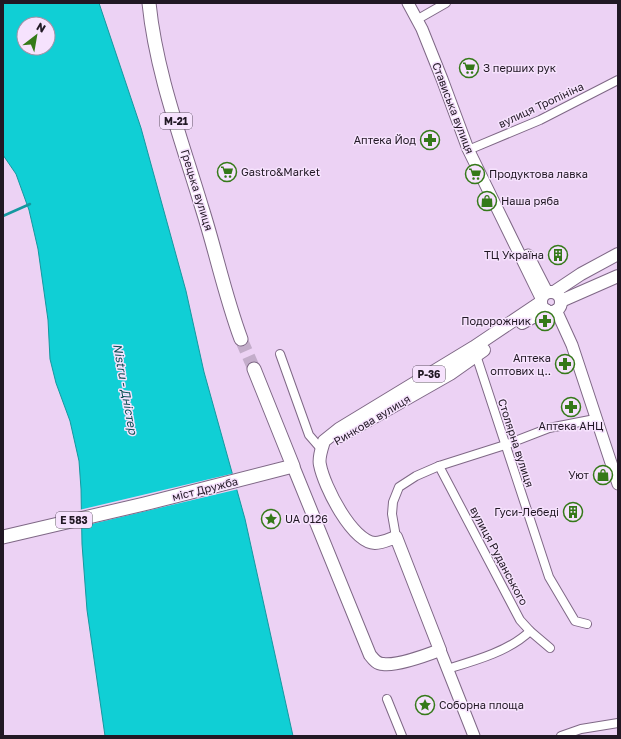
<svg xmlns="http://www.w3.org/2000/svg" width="621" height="739" font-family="'Golos Text',sans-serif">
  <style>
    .water { fill: #10cfd5; stroke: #1598a0; fill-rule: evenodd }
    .pier { fill: #ecd2f4 }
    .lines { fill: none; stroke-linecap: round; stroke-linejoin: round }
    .stream { stroke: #1598a0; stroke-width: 2.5 }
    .trunk-tunnel { stroke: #c3adca; stroke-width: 13; stroke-dasharray: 13 6; stroke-linecap: butt }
    .minor-casing { stroke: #7f6886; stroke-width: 10 }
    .secondary-casing { stroke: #7f6886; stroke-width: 13 }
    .primary-casing { stroke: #7f6886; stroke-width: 14 }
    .trunk-casing { stroke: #7f6886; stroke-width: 15 }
    .minor { stroke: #fff; stroke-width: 8 }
    .secondary { stroke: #fff; stroke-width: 11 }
    .primary { stroke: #fff; stroke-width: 12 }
    .trunk { stroke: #fff; stroke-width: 13 }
    .labels { text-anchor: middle; stroke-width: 3; stroke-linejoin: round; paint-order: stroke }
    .shield { fill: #f6e2fd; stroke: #615565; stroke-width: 1 }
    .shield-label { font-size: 10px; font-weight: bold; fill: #211824 }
    .poi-label { font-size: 11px; fill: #211824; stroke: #f6e2fd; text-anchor: start }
    .street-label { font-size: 11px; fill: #211824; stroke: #f6e2fd }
    .water-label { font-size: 12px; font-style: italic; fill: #0a5154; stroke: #f6e2fd }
  </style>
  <rect width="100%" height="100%" fill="#ecd2f4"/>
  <path class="water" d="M 3,3 L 99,3 L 141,128 L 186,291 L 204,372 L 245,519 L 293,736 L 105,736 L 87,610 L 82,544 L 81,489 L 79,461 L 70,421 L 56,383 L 50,359 L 48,320 L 38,249 L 29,210 L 16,174 L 3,155 ZM 24,24 L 48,24 L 48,48 L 24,48 Z"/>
  <path class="pier" d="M 235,473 L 239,489 L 79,527 L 79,510 Z"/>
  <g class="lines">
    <path class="stream" d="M 3,216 L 30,204"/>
    <path class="trunk-tunnel" d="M 241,339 L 254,369"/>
    <g class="minor-casing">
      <g id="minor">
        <path d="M 418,19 L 446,3"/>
        <path d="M 473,148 L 540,120 L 618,80"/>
        <path d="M 475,352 L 549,577 L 575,621 L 587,624"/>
        <path d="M 280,354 L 309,435 L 322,450"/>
        <path d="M 439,466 L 520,620 L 530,631 L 550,648"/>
        <path d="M 396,537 L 392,514 L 393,502 L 399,487 L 416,476 L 439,466 L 505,445 L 549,428 L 595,419"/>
        <path d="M 447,669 C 474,661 510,651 530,631"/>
        <path d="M 387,699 L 402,736"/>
        <path d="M 561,736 L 581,729 L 618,723"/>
      </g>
    </g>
    <g class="secondary-casing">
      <g id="secondary">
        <path d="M 408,3 L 422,29 L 442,79 L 468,149 L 541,298"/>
        <path d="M 528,255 L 547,292"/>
        <path d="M 556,310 L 572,345 L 618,484"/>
        <path d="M 440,650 L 474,736"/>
      </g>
    </g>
    <g class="primary-casing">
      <g id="primary">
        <circle cx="551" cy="302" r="10"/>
        <path d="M 554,292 L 581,274 L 618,254"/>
        <path d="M 561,301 L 618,276"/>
        <path d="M 522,323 L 546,310"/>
        <path d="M 341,436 L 450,374 L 484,350"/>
        <path d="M 293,466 L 370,655 C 374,660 377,664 383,664 C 396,666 427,655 440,650 L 396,537 C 390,539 382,543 375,543 C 352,542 324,486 320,465 C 318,458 322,448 324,441 L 339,429 L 474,347 L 541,302"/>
      </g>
    </g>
    <g class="trunk-casing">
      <g id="trunk">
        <path d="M 149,3 C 156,73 182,141 202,208 C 216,252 225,296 241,339"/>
        <path d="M 3,537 L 144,504 L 293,466 L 254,369"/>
      </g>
    </g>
    <use href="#minor" class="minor"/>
    <use href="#secondary" class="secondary"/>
    <use href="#primary" class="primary"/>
    <use href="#trunk" class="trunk"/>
  </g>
  <defs>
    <g id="supermarket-ring" transform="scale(1)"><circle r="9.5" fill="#f6e2fd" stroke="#357919" stroke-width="1.5"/><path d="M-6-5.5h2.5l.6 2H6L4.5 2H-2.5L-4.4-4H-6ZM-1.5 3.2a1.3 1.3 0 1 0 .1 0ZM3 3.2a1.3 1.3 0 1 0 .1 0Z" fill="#357919"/></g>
    <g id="pharmacy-ring" transform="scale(1)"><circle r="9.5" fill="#f6e2fd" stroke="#357919" stroke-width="1.5"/><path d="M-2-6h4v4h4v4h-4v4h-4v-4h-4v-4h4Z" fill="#357919"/></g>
    <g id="shop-ring" transform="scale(1)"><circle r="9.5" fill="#f6e2fd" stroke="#357919" stroke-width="1.5"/><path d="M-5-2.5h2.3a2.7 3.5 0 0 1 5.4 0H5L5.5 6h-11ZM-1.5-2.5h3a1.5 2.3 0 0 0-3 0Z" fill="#357919"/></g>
    <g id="building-ring" transform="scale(1)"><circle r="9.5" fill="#f6e2fd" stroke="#357919" stroke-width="1.5"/><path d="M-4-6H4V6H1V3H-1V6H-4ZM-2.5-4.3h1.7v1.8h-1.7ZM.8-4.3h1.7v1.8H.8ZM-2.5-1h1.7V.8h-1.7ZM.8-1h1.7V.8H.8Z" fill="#357919"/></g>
    <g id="sight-ring" transform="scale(1)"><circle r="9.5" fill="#f6e2fd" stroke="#357919" stroke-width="1.5"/><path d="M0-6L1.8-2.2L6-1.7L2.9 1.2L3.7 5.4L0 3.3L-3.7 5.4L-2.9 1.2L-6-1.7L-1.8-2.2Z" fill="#357919"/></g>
  </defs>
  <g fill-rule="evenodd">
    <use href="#supermarket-ring" x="469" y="68"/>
    <use href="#pharmacy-ring" x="430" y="140"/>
    <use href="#supermarket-ring" x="227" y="172"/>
    <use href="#supermarket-ring" x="475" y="174"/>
    <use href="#shop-ring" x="487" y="201"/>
    <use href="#building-ring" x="558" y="255"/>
    <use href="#pharmacy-ring" x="545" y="321"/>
    <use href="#pharmacy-ring" x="565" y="364"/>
    <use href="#pharmacy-ring" x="571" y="407"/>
    <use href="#shop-ring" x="603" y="475"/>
    <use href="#building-ring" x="573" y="512"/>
    <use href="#sight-ring" x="271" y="519"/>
    <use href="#sight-ring" x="425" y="705"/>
  </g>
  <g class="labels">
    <g class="shield">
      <rect x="160" y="113" width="32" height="16" rx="3"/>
      <rect x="413" y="366" width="32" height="16" rx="3"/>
      <rect x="56" y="512" width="36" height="16" rx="3"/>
    </g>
    <g class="shield-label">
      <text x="176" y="125">М-21</text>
      <text x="429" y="378">Р-36</text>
      <text x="74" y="524">E 583</text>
    </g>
    <g class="poi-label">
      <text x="483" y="72">З перших рук</text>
      <text x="416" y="144" text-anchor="end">Аптека Йод</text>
      <text x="241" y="176">Gastro&amp;Market</text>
      <text x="489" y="178">Продуктова лавка</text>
      <text x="501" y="205">Наша ряба</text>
      <text x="544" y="259" text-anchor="end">ТЦ Україна</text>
      <text x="531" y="325" text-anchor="end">Подорожник</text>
      <text x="551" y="362" text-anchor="end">Аптека<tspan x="551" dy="13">оптових ц..</tspan></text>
      <text x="571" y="430" text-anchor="middle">Аптека АНЦ</text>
      <text x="589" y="479" text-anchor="end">Уют</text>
      <text x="559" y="516" text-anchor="end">Гуси-Лебеді</text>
      <text x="285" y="523">UA 0126</text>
      <text x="439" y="709">Соборна площа</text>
    </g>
    <g class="street-label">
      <text transform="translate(541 105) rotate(-25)" y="4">вулиця Тропініна</text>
      <text transform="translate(453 108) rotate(69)" y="4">Стависька вулиця</text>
      <text transform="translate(197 190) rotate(73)" y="4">Грецька вулиця</text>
      <text transform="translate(372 420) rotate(-31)" y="4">Ринкова вулиця</text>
      <text transform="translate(516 443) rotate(72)" y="4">Столярна вулиця</text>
      <text transform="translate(205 489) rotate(-14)" y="4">міст Дружба</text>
      <text transform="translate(499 556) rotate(62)" y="4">вулиця Руданського</text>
    </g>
    <g class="water-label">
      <text transform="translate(125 389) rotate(80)" y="4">Nistru - Дністер</text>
    </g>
  </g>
  <rect width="621" height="739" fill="none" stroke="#211824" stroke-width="8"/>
  <g transform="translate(36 36) rotate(31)"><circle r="19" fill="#f6e2fd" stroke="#a191a6"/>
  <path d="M0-3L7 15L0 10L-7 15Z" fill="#357919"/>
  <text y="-6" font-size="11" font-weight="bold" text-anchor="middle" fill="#211824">N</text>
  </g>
</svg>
